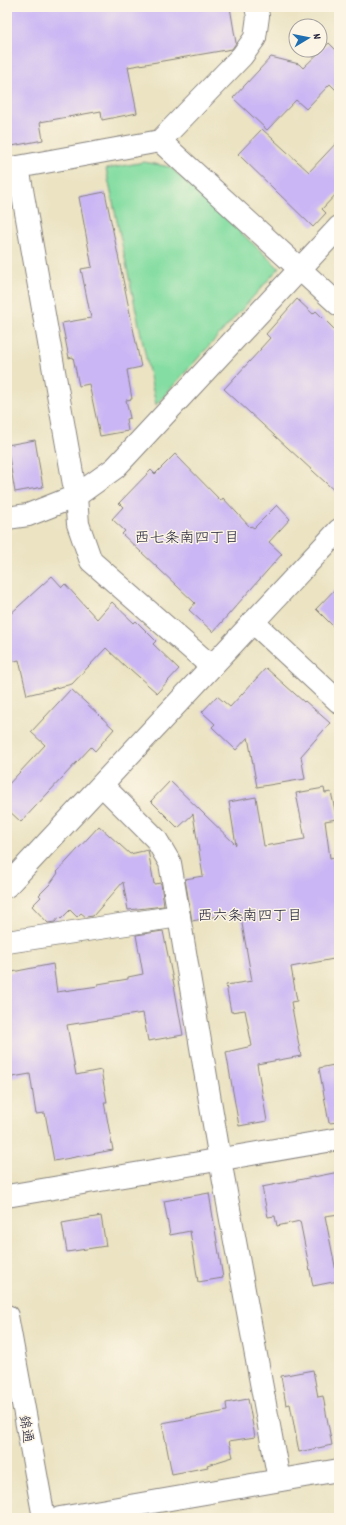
<svg xmlns="http://www.w3.org/2000/svg" width="346" height="1525" font-family="Dekko,'Klee One',sans-serif">
  <style>
    .green { fill: #84dda2; stroke: #53806e }
    .building { fill: #cab6f4 }
    .lines { fill: none; stroke-linecap: round; stroke-linejoin: round }
    .street-casing { stroke: #86827e; stroke-width: 24 }
    .secondary-casing { stroke: #86827e; stroke-width: 24 }
    .street { stroke: #fff; stroke-width: 22 }
    .secondary { stroke: #fff; stroke-width: 22 }
    .labels { text-anchor: middle; stroke-width: 3; stroke-linejoin: round; paint-order: stroke }
    .street-label { font-size: 14px; fill: #22223b; stroke: #fcf5e5 }
    .neighbourhood-label { font-size: 15px; fill: #22223b; stroke: #fcf5e5 }
  </style>
  <rect width="100%" height="100%" fill="#fcf5e5"/>
  <filter id="ink" filterUnits="userSpaceOnUse"><feTurbulence type="fractalNoise" baseFrequency=".025" numOctaves="2"/><feDisplacementMap in="SourceGraphic" scale="8" xChannelSelector="R" yChannelSelector="G"/><feConvolveMatrix kernelMatrix="1 2 1 2 8 2 1 2 1" color-interpolation-filters="sRGB"/></filter>
  <filter id="wash" filterUnits="userSpaceOnUse"><feTurbulence type="fractalNoise" baseFrequency=".012" numOctaves="4" result="noise"/><feDisplacementMap in="SourceGraphic" scale="16" xChannelSelector="R" yChannelSelector="G"/><feGaussianBlur stdDeviation="0.9" result="paint"/><feColorMatrix in="noise" values="0 0 0 0 0 0 0 0 0 0 0 0 0 0 0 0 0 1.4 0 .05"/><feComposite in="paint" operator="in"/></filter>
  <g filter="url(#wash)">
    <rect width="100%" height="100%" fill="#ebe3c2"/>
    <path class="green" d="M 144,162 L 170,167 L 279,268 L 156,405 L 106,169 Z"/>
    <g id="blocks">
      <g class="building">
        <path d="M 7,7 L 230,7 L 236,43 L 232,49 L 128,67 L 137,113 L 102,120 L 101,111 L 40,122 L 43,140 L 7,147 Z"/>
        <path d="M 329,43 L 339,53 L 339,93 L 330,84 L 306,109 L 296,100 L 267,130 L 233,98 L 271,57 L 299,64 L 303,68 Z"/>
        <path d="M 262,129 L 309,172 L 339,140 L 339,191 L 322,209 L 326,213 L 313,227 L 238,154 Z"/>
        <path d="M 105,192 L 141,367 L 127,370 L 132,399 L 126,400 L 130,418 L 126,419 L 128,431 L 100,436 L 89,384 L 79,386 L 73,357 L 69,358 L 62,323 L 91,318 L 81,269 L 92,267 L 79,197 Z"/>
        <path d="M 297,299 L 313,314 L 316,311 L 339,334 L 339,495 L 224,389 L 261,349 L 260,349 L 270,338 L 266,334 Z"/>
        <path d="M 35,440 L 43,487 L 15,492 L 7,445 Z"/>
        <path d="M 175,454 L 221,501 L 223,498 L 250,527 L 251,526 L 254,528 L 277,505 L 290,519 L 269,542 L 282,554 L 213,632 L 189,610 L 195,603 L 122,534 L 125,531 L 112,519 L 123,507 L 119,503 L 151,470 L 155,474 Z"/>
        <path d="M 52,576 L 62,587 L 65,584 L 97,619 L 112,602 L 134,623 L 136,621 L 156,641 L 153,644 L 179,669 L 157,693 L 130,669 L 129,670 L 106,648 L 72,684 L 27,695 L 19,660 L 7,663 L 7,617 Z"/>
        <path d="M 339,585 L 339,632 L 316,609 Z"/>
        <path d="M 266,668 L 304,702 L 305,701 L 330,723 L 301,756 L 305,779 L 257,787 L 248,737 L 236,750 L 212,727 L 215,724 L 202,712 L 217,696 L 230,707 Z"/>
        <path d="M 71,689 L 114,729 L 95,751 L 91,747 L 21,822 L 7,809 L 7,786 L 45,745 L 31,732 Z"/>
        <path d="M 170,781 L 236,845 L 229,802 L 256,797 L 264,846 L 305,839 L 296,793 L 324,788 L 325,793 L 331,792 L 337,819 L 325,821 L 330,858 L 339,856 L 339,958 L 291,967 L 297,1001 L 291,1002 L 301,1056 L 257,1064 L 267,1121 L 239,1126 L 226,1052 L 252,1046 L 245,1010 L 231,1012 L 226,985 L 252,981 L 240,912 L 192,921 L 185,879 L 203,876 L 193,814 L 178,828 L 151,801 Z"/>
        <path d="M 99,826 L 130,854 L 148,850 L 154,884 L 161,883 L 164,906 L 128,910 L 123,882 L 93,916 L 86,917 L 81,913 L 77,917 L 70,910 L 61,919 L 59,917 L 55,922 L 48,923 L 32,906 L 41,897 L 39,895 L 50,884 L 58,873 L 57,872 Z"/>
        <path d="M 163,931 L 174,985 L 183,1035 L 148,1041 L 143,1013 L 67,1025 L 76,1075 L 101,1070 L 107,1102 L 104,1102 L 113,1150 L 54,1161 L 45,1113 L 36,1114 L 30,1074 L 7,1078 L 7,973 L 53,964 L 57,992 L 98,986 L 98,984 L 128,979 L 128,977 L 143,974 L 136,935 Z"/>
        <path d="M 339,1064 L 339,1122 L 329,1123 L 319,1068 Z"/>
        <path d="M 339,1172 L 339,1214 L 325,1216 L 338,1281 L 313,1286 L 300,1221 L 277,1226 L 275,1216 L 268,1217 L 262,1187 Z"/>
        <path d="M 209,1193 L 223,1278 L 198,1282 L 190,1231 L 170,1235 L 164,1201 Z"/>
        <path d="M 101,1216 L 106,1246 L 67,1252 L 62,1223 Z"/>
        <path d="M 313,1370 L 318,1397 L 323,1396 L 332,1445 L 299,1452 L 290,1404 L 286,1405 L 281,1376 Z"/>
        <path d="M 248,1399 L 255,1437 L 229,1441 L 233,1457 L 207,1465 L 208,1467 L 172,1474 L 162,1423 L 227,1411 L 226,1403 Z"/>
      </g>
    </g>
  </g>
  <g filter="url(#ink)">
    <use href="#blocks" fill-opacity="0" stroke="#86827e" stroke-width="1"/>
    <g class="lines">
      <g class="street-casing">
        <g id="street">
          <path d="M 160,141 L 339,305"/>
          <path d="M 18,167 L 76,496 L 78,524 L 91,561 L 211,666"/>
          <path d="M 7,169 L 160,141 L 242,56 L 255,38 L 258,16 L 256,7"/>
          <path d="M 7,518 L 28,515 L 76,496 L 115,468 L 339,227"/>
          <path d="M 253,622 L 339,702"/>
          <path d="M 102,785 L 156,839 L 170,863 L 220,1160 L 279,1480"/>
          <path d="M 7,886 L 339,530"/>
          <path d="M 7,942 L 179,916"/>
          <path d="M 60,1518 L 339,1470"/>
        </g>
      </g>
      <g class="secondary-casing">
        <g id="secondary">
          <path d="M 7,1196 L 339,1139"/>
          <path d="M 7,1316 L 44,1518"/>
        </g>
      </g>
      <use href="#street" class="street"/>
      <use href="#secondary" class="secondary"/>
    </g>
  </g>
  <g class="labels">
    <g class="street-label">
      <text transform="translate(27 1429) rotate(80)" y="5">錦通</text>
    </g>
    <g class="neighbourhood-label">
      <text x="187" y="542">西七条南四丁目</text>
      <text x="250" y="920">西六条南四丁目</text>
    </g>
  </g>
  <rect width="346" height="1525" fill="none" stroke="#fcf5e5" stroke-width="24"/>
  <g transform="translate(308 38) rotate(80)"><circle r="19" fill="#fcf5e5" stroke="#a5a1a1"/>
  <path d="M0-3L7 15L0 10L-7 15Z" fill="#1f6fb2"/>
  <text y="-6" font-size="11" font-weight="bold" text-anchor="middle" fill="#22223b">N</text>
  </g>
</svg>
